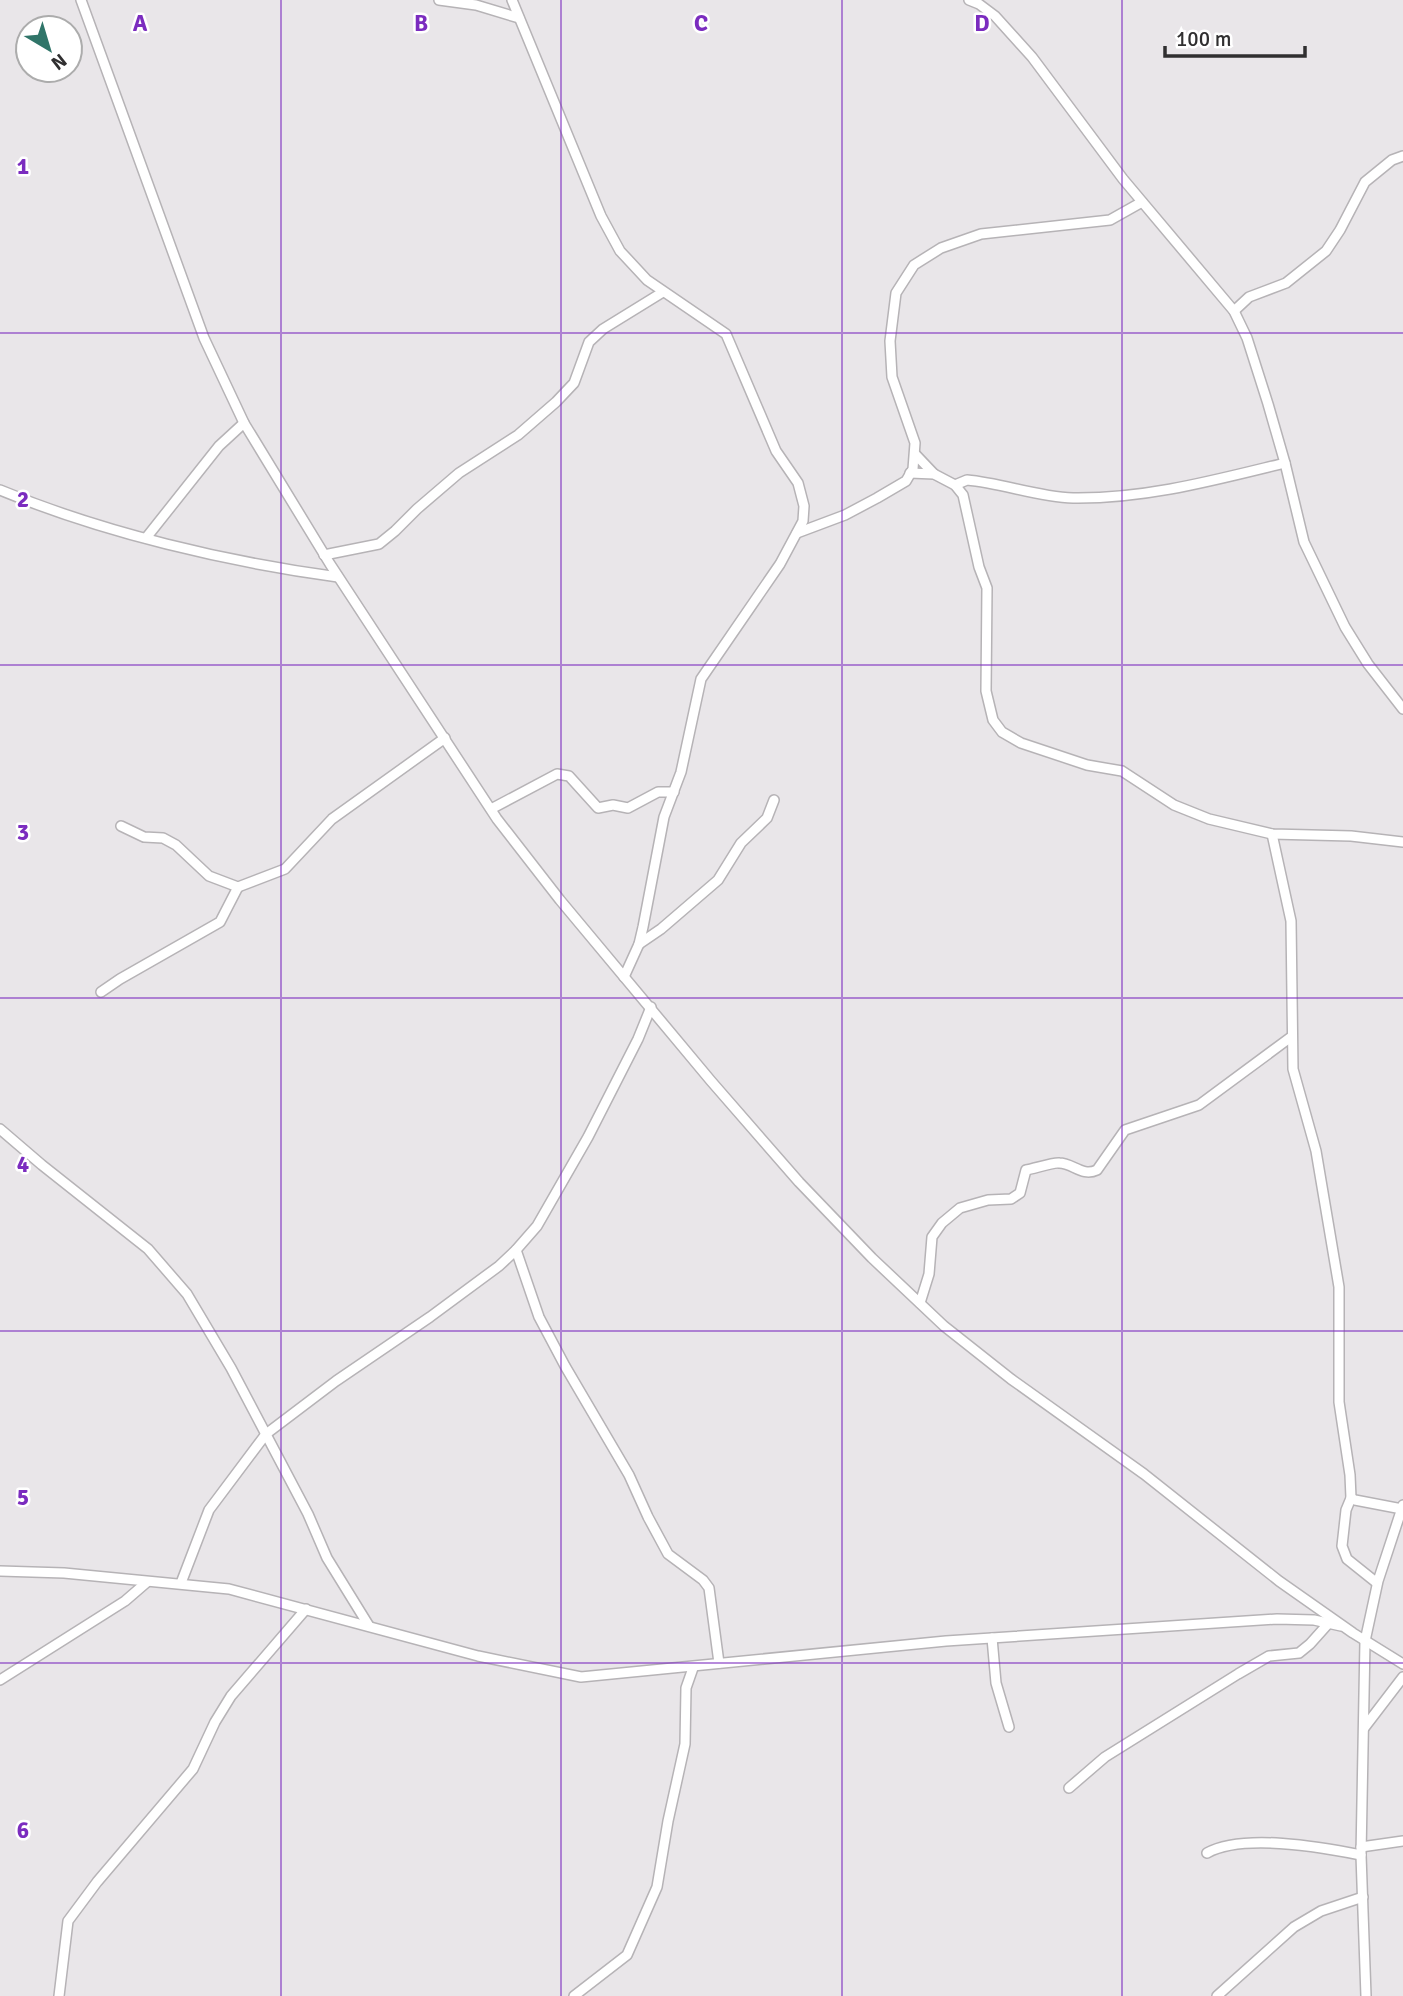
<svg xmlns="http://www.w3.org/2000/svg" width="1403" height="1996" font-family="Signika,sans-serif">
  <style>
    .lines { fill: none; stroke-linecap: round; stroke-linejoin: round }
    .minor-casing { stroke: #b6b3b6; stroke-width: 12 }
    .minor { stroke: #fff; stroke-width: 9 }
    .grid { fill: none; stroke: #7b2cbf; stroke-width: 2; stroke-opacity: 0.55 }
    .grid-label { font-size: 23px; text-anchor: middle; font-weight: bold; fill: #7b2cbf; stroke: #fff; stroke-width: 5; stroke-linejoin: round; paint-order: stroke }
  </style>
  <rect width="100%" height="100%" fill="#e9e6e9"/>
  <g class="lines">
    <g class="minor-casing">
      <g id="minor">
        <path d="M 81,0 L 204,338 L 244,423 L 330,564 L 497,819 L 560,900 L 711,1081 L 799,1182 L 872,1258 L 944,1326 L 1011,1379 L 1144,1474 L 1279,1581 L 1353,1633 L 1403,1664"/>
        <path d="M 439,0 L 476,5 L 519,18"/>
        <path d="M 512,0 L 601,216 L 620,251 L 647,280 L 726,334 L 776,451 L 798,483 L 804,506 L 803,521 L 780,564 L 701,679 L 681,772 L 664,817 L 643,927 L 639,944 L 624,977"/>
        <path d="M 969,0 L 979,4 L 995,16 L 1032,57 L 1123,179 L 1234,311 L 1247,338 L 1268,404 L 1285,463 L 1304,542 L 1345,627 L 1368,664 L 1403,709"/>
        <path d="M 1234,311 L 1249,297 L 1286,283 L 1326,251 L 1340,230 L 1365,182 L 1392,160 L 1403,156"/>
        <path d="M 915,454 L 934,474"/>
        <path d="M 910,473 L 934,474 L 955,485 L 963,495 L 979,567 L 987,588 L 986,691 L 993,720 L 1002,732 L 1021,743 L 1087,765 L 1122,771 L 1174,805 L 1209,819 L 1272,834 L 1351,836 L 1403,842"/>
        <path d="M 955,485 L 967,480 C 1002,483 1037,497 1073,498 C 1146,499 1215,480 1285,463"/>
        <path d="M 0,490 C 104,533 227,562 338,577"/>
        <path d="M 797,533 L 845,515 L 877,498 L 906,481 L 913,469 L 915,443 L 892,377 L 890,341 L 896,293 L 914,265 L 941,248 L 981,234 L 1110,220 L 1142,202"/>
        <path d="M 146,538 L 219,446 L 244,423"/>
        <path d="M 324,555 L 379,544 L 395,531 L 417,509 L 459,473 L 518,435 L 556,402 L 574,383 L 589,342 L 603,329 L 663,292"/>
        <path d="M 491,809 L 557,774 L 569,776 L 598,808 L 613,805 L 628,808 L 658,792 L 674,792"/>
        <path d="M 121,826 L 144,837 L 163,838 L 176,845 L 209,876 L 238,887 L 285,869 L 332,819 L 445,738"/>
        <path d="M 1272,834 L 1291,921 L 1293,1069 L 1316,1151 L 1339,1287 L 1339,1402 L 1350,1475 L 1351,1498 L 1346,1510 L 1342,1546 L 1347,1559 L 1377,1583"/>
        <path d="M 639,944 L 661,929 L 718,880 L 741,843 L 767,818 L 774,800"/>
        <path d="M 101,992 L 120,979 L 220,922 L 238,887"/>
        <path d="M 0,1129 L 42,1165 L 148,1249 L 187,1294 L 231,1368 L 308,1514 L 327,1558 L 369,1626"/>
        <path d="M 516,1250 L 539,1317 L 565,1366 L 629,1475 L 648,1517 L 668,1554 L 703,1580 L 709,1588 L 719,1663"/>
        <path d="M 920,1303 L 929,1274 L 932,1237 L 942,1223 L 960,1208 L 988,1200 L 1011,1199 L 1020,1193 L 1026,1170 C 1033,1169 1054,1162 1059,1163 C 1073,1163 1082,1177 1097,1170 L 1125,1130 L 1199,1105 L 1291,1037"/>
        <path d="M 1351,1498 L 1355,1500 L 1402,1509"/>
        <path d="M 0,1571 L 64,1573 L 229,1589 L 478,1656 L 581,1677 L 946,1641 L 1277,1619 L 1314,1620 L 1341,1626"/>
        <path d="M 181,1583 L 209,1510 L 266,1434 L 336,1381 L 430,1317 L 499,1266 L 516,1250 L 537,1226 L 588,1137 L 638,1039 L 651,1007"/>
        <path d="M 992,1638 L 996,1683 L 1009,1727"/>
        <path d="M 0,1680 L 125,1601 L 147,1582"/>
        <path d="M 1364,1728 L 1403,1677"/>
        <path d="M 1069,1788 L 1105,1757 L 1238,1674 L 1269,1656 L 1299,1653 L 1310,1644 L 1327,1625"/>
        <path d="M 1361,1847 L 1403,1841"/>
        <path d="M 1207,1853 C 1243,1833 1321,1847 1361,1855"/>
        <path d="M 59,1996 L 68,1921 L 97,1882 L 193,1769 L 215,1722 L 231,1696 L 306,1609"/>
        <path d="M 574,1996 L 627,1955 L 657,1887 L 668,1821 L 685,1744 L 686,1688 L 693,1668"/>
        <path d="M 1217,1996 L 1294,1927 L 1321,1911 L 1363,1897"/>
        <path d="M 1366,1996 L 1361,1855 L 1365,1641 L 1378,1581 L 1403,1505"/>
      </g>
    </g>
    <use href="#minor" class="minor"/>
  </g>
  <path class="grid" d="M 281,0 L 281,1996M 561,0 L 561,1996M 842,0 L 842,1996M 1122,0 L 1122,1996M 0,333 L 1403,333M 0,665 L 1403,665M 0,998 L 1403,998M 0,1331 L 1403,1331M 0,1663 L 1403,1663"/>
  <g class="grid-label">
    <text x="140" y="31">A</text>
    <text x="421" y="31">B</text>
    <text x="701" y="31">C</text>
    <text x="982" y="31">D</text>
    <text x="23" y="174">1</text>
    <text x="23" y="507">2</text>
    <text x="23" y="840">3</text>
    <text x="23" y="1172">4</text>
    <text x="23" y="1505">5</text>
    <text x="23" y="1838">6</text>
  </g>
  <g transform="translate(49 49) rotate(142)"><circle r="33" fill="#ffffff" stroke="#acacac" stroke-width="2"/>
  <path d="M0-5L12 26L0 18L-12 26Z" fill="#307569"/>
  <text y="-10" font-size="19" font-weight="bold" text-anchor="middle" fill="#302f30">N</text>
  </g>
  <path d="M1165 46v10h140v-10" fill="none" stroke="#302f30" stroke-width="3.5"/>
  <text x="1176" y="46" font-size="21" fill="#302f30" stroke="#ffffff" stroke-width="5" paint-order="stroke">100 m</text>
</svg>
